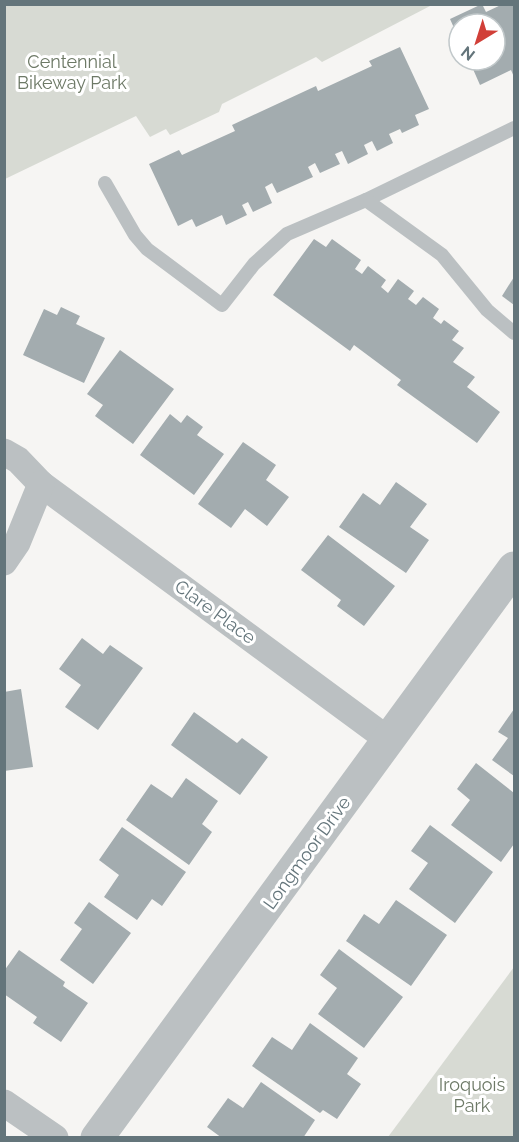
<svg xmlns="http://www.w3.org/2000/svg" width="519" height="1142" font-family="Raleway,sans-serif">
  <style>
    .green { fill: #d7dad3 }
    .building { fill: #a3acaf }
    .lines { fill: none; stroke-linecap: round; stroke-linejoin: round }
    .service { stroke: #bbc0c2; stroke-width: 14 }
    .minor { stroke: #bbc0c2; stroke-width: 27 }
    .tertiary { stroke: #bbc0c2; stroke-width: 33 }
    .labels { text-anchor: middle; stroke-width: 6; stroke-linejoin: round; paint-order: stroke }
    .park-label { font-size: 18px; fill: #6d7966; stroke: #fff }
    .street-label { font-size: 18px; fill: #64757b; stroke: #fff }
  </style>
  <rect width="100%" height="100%" fill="#f6f5f3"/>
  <g class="green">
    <path d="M 5,4 L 432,4 L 432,5 L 322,62 L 316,57 L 222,104 L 219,112 L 170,135 L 166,129 L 150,137 L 136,116 L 5,179 Z"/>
    <path d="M 514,967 L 514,1137 L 388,1137 Z"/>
  </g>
  <g class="building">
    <path d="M 482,4 L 486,12 L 503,4 L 514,4 L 514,77 L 511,70 L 480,85 L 469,60 L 495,60 L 495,24 L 459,24 L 459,39 L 450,19 Z"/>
    <path d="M 400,47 L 429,109 L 415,115 L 419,125 L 402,133 L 400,129 L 389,134 L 393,143 L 377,151 L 372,141 L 364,145 L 368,154 L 348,164 L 342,151 L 335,154 L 340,164 L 320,173 L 315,163 L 308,167 L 313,177 L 277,193 L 272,183 L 265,187 L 272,203 L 253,212 L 248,202 L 242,205 L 247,215 L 226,225 L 222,215 L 196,227 L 192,219 L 178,226 L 149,164 L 179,150 L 182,155 L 235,131 L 232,125 L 316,86 L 318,91 L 372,66 L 369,61 Z"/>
    <path d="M 314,239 L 326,247 L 332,239 L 361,260 L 355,269 L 362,274 L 368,266 L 386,280 L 381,287 L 388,293 L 398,279 L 414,291 L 408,299 L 416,305 L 423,297 L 439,309 L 433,318 L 441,324 L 444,320 L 459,331 L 452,340 L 464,348 L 453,362 L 475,377 L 467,387 L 500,412 L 477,443 L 397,385 L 401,380 L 354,345 L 350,351 L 273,295 Z"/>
    <path d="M 514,277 L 514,305 L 502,296 Z"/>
    <path d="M 61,307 L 80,316 L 76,324 L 105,338 L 84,383 L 23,355 L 44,309 L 57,315 Z"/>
    <path d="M 120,350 L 174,389 L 133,444 L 95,416 L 103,405 L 87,394 Z"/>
    <path d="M 170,414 L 181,423 L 187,415 L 203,427 L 197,435 L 224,454 L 194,495 L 140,455 Z"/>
    <path d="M 243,442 L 276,465 L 266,480 L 289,497 L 267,526 L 245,509 L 231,528 L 198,504 Z"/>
    <path d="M 396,482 L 427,504 L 410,527 L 429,540 L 406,573 L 339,527 L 363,493 L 380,505 Z"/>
    <path d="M 328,535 L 395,586 L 364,626 L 337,606 L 341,600 L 301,570 Z"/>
    <path d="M 82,638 L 103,654 L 110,645 L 143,668 L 98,730 L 65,707 L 81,685 L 59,669 Z"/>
    <path d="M 21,689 L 33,767 L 4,771 L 4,692 Z"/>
    <path d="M 514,709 L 514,776 L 492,760 L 508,738 L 498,732 Z"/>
    <path d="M 194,712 L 237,743 L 242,738 L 268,757 L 240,795 L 171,745 Z"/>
    <path d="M 476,763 L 514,793 L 514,844 L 501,862 L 451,825 L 470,800 L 457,789 Z"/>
    <path d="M 186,778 L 218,801 L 202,824 L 212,832 L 189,865 L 126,820 L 151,784 L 172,798 Z"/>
    <path d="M 430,825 L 493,872 L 455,923 L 409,889 L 428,863 L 411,851 Z"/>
    <path d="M 122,827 L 186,872 L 162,906 L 152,899 L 137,920 L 104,897 L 119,875 L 99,860 Z"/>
    <path d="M 396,900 L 447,935 L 411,986 L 346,941 L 364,914 L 379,924 Z"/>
    <path d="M 89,902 L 131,933 L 93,984 L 60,960 L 82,929 L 74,923 Z"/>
    <path d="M 339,949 L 403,997 L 364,1048 L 318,1014 L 337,988 L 320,975 Z"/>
    <path d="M 19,950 L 65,982 L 63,986 L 88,1003 L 61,1042 L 33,1023 L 37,1017 L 4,994 L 4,971 Z"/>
    <path d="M 310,1023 L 358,1058 L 347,1074 L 361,1084 L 337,1119 L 323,1110 L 320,1113 L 252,1066 L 272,1037 L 292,1050 Z"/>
    <path d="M 261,1082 L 315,1120 L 303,1138 L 222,1138 L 207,1127 L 228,1098 L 243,1108 Z"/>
  </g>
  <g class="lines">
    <g class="service">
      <path d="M 105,183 L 135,235 L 147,249 L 222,305 L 254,264 L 287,234 L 366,200 L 514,128"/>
      <path d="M 366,200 L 442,255 L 487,310 L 514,333"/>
    </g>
    <g class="minor">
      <path d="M 4,452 L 18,460 L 41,484 L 390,741"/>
      <path d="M 4,562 L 17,543 L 41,484"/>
      <path d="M 4,1103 L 55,1138"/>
    </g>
    <path class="tertiary" d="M 97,1138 L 514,568"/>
  </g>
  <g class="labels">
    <g class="park-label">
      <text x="72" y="68">Centennial<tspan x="72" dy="21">Bikeway Park</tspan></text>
      <text x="472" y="1091">Iroquois<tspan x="472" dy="21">Park</tspan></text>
    </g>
    <g class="street-label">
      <text transform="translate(215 612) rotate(36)" y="6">Clare Place</text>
      <text transform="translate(307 853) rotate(-54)" y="6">Longmoor Drive</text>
    </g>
  </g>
  <rect width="519" height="1142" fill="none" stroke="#64757b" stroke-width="12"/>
  <g transform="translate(477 42) rotate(218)"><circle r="28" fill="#ffffff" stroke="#c1c8ca" stroke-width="1.5"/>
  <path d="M0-4.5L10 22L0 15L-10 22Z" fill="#d13f38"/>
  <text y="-9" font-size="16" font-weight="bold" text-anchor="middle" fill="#64757b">N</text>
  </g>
</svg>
